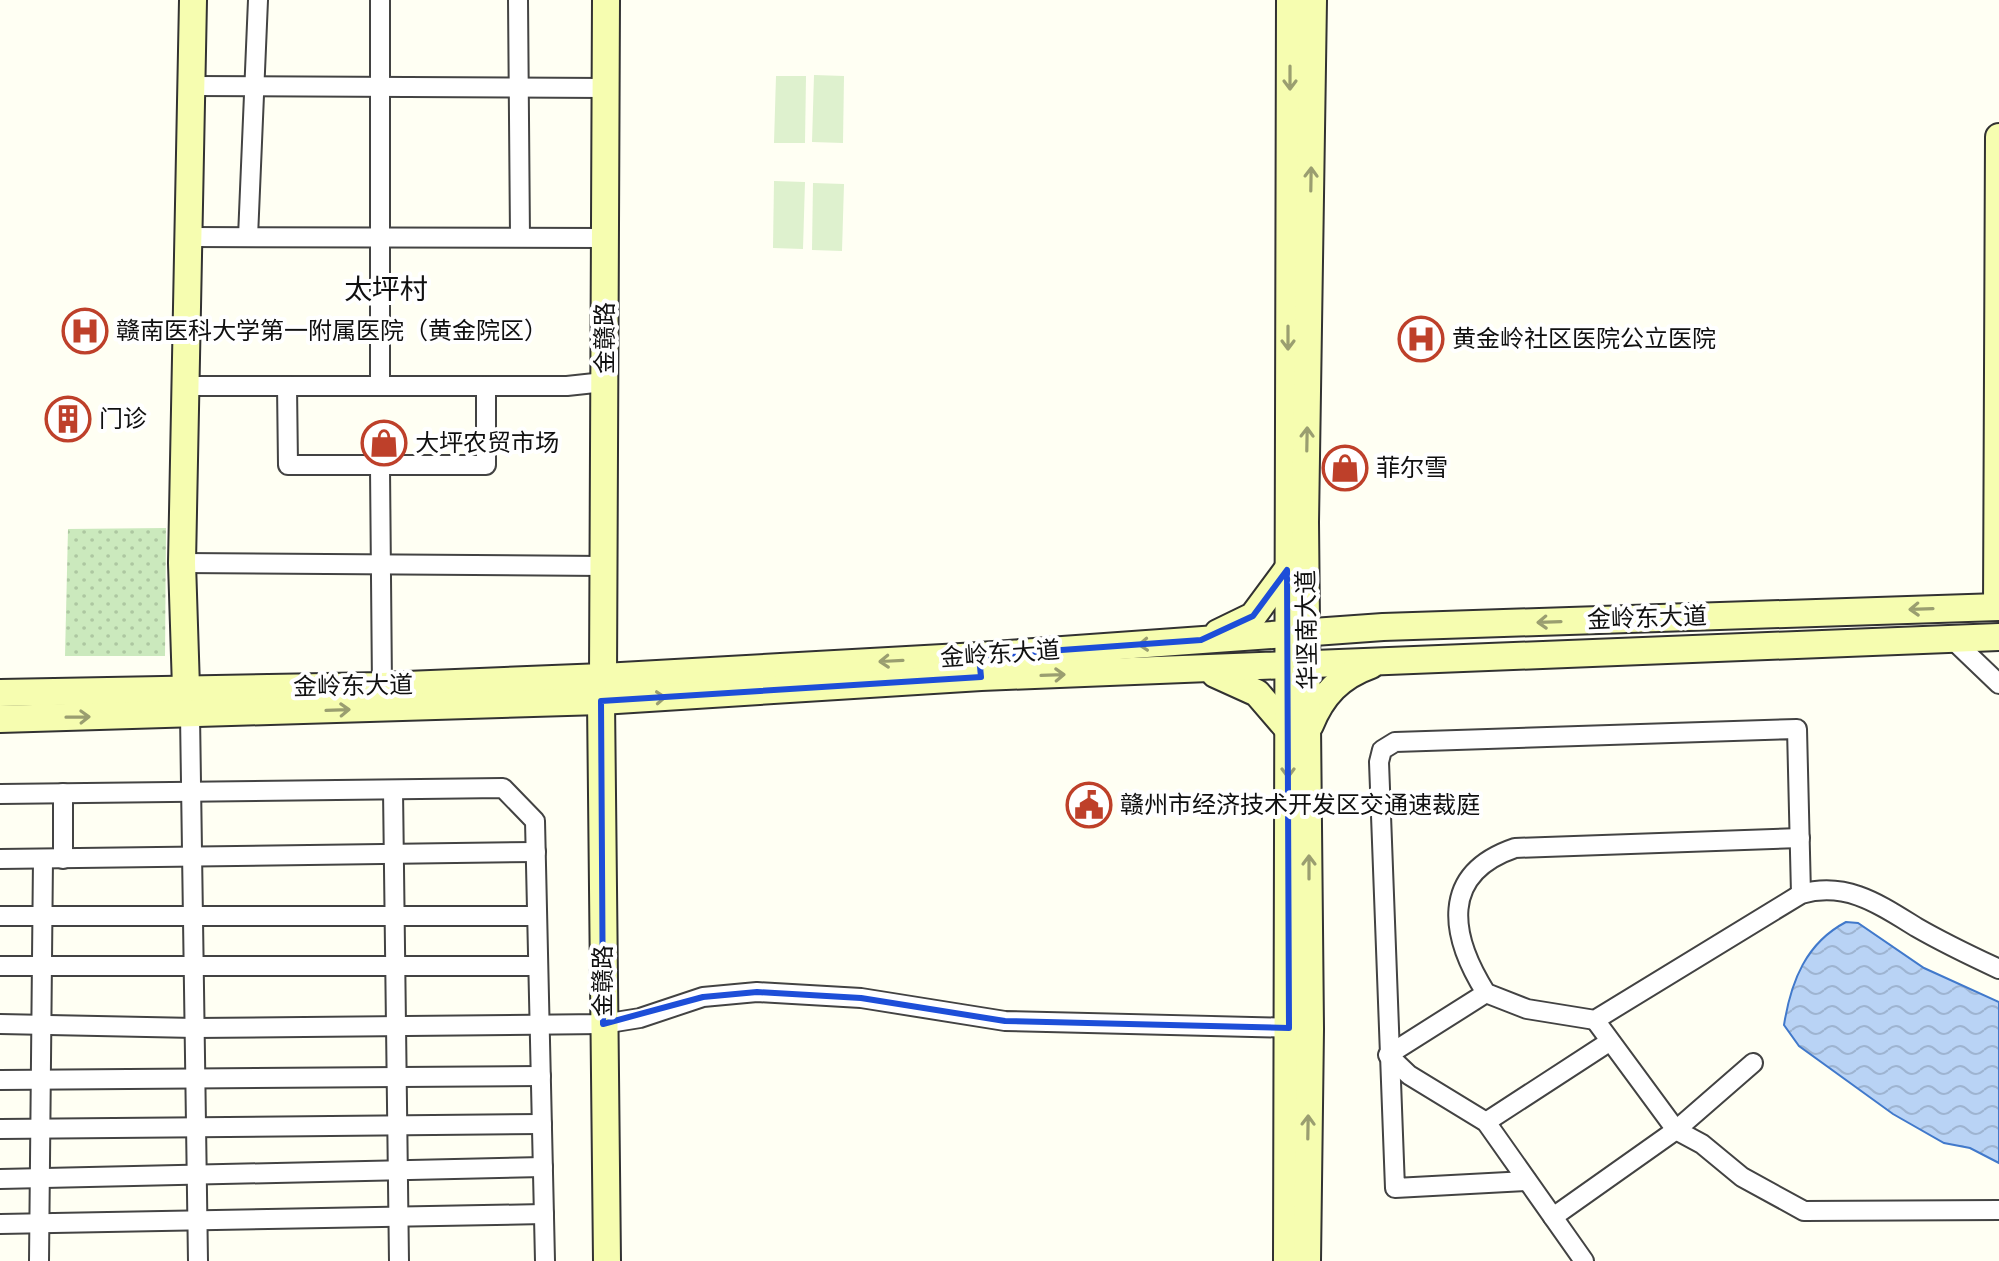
<svg xmlns="http://www.w3.org/2000/svg" width="1999" height="1261" font-family="Merriweather,'Noto Sans SC',serif">
  <style>
    .grass { fill: url(#grass-dots) }
    .pitch { fill: #def1ce }
    .water { fill: url(#water-waves); stroke: #4179cb; stroke-width: 2 }
    .lines { fill: none; stroke-linecap: round; stroke-linejoin: round }
    .street-casing { stroke: #434343; stroke-width: 22 }
    .secondary-casing { stroke: #323232; stroke-width: 30 }
    .street { stroke: #fff; stroke-width: 18 }
    .secondary { stroke: #f6fdb0; stroke-width: 26 }
    .oneway { stroke: #9a9e70 }
    .marked { fill: none; stroke: #1d4ed8; stroke-width: 6; stroke-linejoin: round }
    .labels { text-anchor: middle; stroke-width: 8; stroke-linejoin: round; paint-order: stroke }
    .poi-label { font-size: 24px; fill: #101010; stroke: #fff; text-anchor: start }
    .street-label { font-size: 24px; fill: #101010; stroke: #fff }
    .quarter-label { font-size: 28px; fill: #101010; stroke: #fff }
  </style>
  <defs>
    <pattern id="grass-dots" width="8" height="8" patternUnits="userSpaceOnUse" patternTransform="scale(2)"><rect width="8" height="8" fill="#cbe9bd"/><path d="M2 2h.1M6 6h.1" fill="none" stroke="#adc7a1" stroke-width="1.8" stroke-linecap="round"/></pattern>
    <pattern id="water-waves" width="16" height="10" patternUnits="userSpaceOnUse" patternTransform="scale(2)"><rect width="16" height="10" fill="#b9d3f5"/><path d="M0 5q4-4 8 0t8 0" fill="none" stroke="#9eb4d1"/></pattern>
  </defs>
  <rect width="100%" height="100%" fill="#fffff3"/>
  <path class="grass" d="M 166,528 L 165,656 L 65,656 L 68,529 Z"/>
  <g class="pitch">
    <path d="M 814,75 L 844,76 L 843,143 L 812,142 Z"/>
    <path d="M 776,76 L 806,76 L 805,143 L 774,143 Z"/>
    <path d="M 774,181 L 805,182 L 803,249 L 773,248 Z"/>
    <path d="M 813,183 L 844,184 L 842,251 L 812,250 Z"/>
  </g>
  <path class="water" d="M 1846,922 L 1858,923 L 1924,968 L 1999,1002 L 1999,1163 L 1970,1148 L 1944,1143 L 1893,1114 L 1799,1046 L 1784,1025 C 1791,981 1806,943 1846,922 Z"/>
  <g class="lines">
    <g class="street-casing">
      <g id="street">
        <path d="M 380,0 L 380,386"/>
        <path d="M 518,0 L 520,237"/>
        <path d="M 194,86 L 606,88"/>
        <path d="M 190,237 L 605,238"/>
        <path d="M 248,237 L 258,0"/>
        <path d="M 187,386 L 567,386 L 604,382"/>
        <path d="M 287,386 L 288,465 L 486,465 L 486,387"/>
        <path d="M 380,468 L 382,686"/>
        <path d="M 182,563 L 604,566"/>
        <path d="M 1952,639 L 1999,684"/>
        <path d="M 190,715 L 198,1261"/>
        <path d="M 393,790 L 399,1261"/>
        <path d="M 0,794 L 503,788 L 535,821 L 545,1261"/>
        <path d="M 1800,838 L 1515,848 C 1439,874 1450,936 1486,993 L 1527,1009 L 1595,1020 L 1801,894 C 1846,881 1879,904 1916,927 C 1942,942 1971,956 1999,969"/>
        <path d="M 0,859 L 536,852"/>
        <path d="M 63,859 L 63,793"/>
        <path d="M 0,916 L 537,916"/>
        <path d="M 0,966 L 537,966"/>
        <path d="M 1486,993 L 1388,1055 L 1409,1075 L 1486,1122 L 1584,1261"/>
        <path d="M 1595,1020 L 1676,1130 L 1702,1144 L 1742,1177 L 1804,1211 L 1999,1210"/>
        <path d="M 0,1024 L 195,1028 L 603,1024 L 640,1018 L 703,997 L 757,992 L 861,998 L 1005,1021 L 1298,1028"/>
        <path d="M 0,1080 L 541,1076"/>
        <path d="M 1486,1122 L 1609,1042"/>
        <path d="M 0,1129 L 542,1124"/>
        <path d="M 0,1179 L 543,1167"/>
        <path d="M 1527,1181 L 1395,1188 L 1379,762 L 1382,750 L 1395,742 L 1797,729 L 1801,894"/>
        <path d="M 1553,1217 L 1676,1130 L 1753,1063"/>
        <path d="M 0,1224 L 544,1214"/>
        <path d="M 39,1261 L 43,859"/>
      </g>
    </g>
    <g class="secondary-casing">
      <g id="secondary">
        <path d="M 1997,607 L 1999,137"/>
        <path d="M 1218,633 L 1253,616 L 1287,570"/>
        <path d="M 1215,674 L 1257,693 L 1288,729"/>
        <path d="M 603,677 L 606,0"/>
        <path d="M 186,688 L 182,563 L 193,0"/>
        <path d="M 0,693 L 382,686 L 603,677 L 979,656 L 1383,627 L 1999,607"/>
        <path d="M 601,701 L 607,1261"/>
        <path d="M 0,719 L 601,701 L 981,677 L 1999,637"/>
        <path d="M 1310,725 C 1322,695 1340,676 1371,665"/>
        <path d="M 1287,1261 L 1290,0"/>
        <path d="M 1307,1261 L 1310,1029 L 1305,522 L 1313,0"/>
      </g>
    </g>
    <use href="#street" class="street"/>
    <use href="#secondary" class="secondary"/>
  </g>
  <defs><path id="oneway-shaft" d="M-6 0H5M1.5-3L5.5 0L1.5 3" fill="none" stroke-width="1.6" stroke-linecap="round" stroke-linejoin="round" transform="scale(2)"/></defs>
  <g class="oneway">
    <use href="#oneway-shaft" transform="translate(1290 78) rotate(90)"/>
    <use href="#oneway-shaft" transform="translate(1311 179) rotate(-89)"/>
    <use href="#oneway-shaft" transform="translate(1288 338) rotate(90)"/>
    <use href="#oneway-shaft" transform="translate(1307 439) rotate(-89)"/>
    <use href="#oneway-shaft" transform="translate(1921 609) rotate(178)"/>
    <use href="#oneway-shaft" transform="translate(1549 622) rotate(178)"/>
    <use href="#oneway-shaft" transform="translate(1150 644) rotate(176)"/>
    <use href="#oneway-shaft" transform="translate(891 661) rotate(177)"/>
    <use href="#oneway-shaft" transform="translate(1053 675) rotate(-2)"/>
    <use href="#oneway-shaft" transform="translate(654 698) rotate(-4)"/>
    <use href="#oneway-shaft" transform="translate(338 710) rotate(-2)"/>
    <use href="#oneway-shaft" transform="translate(78 717) rotate(-1)"/>
    <use href="#oneway-shaft" transform="translate(1288 766) rotate(90)"/>
    <use href="#oneway-shaft" transform="translate(1309 867) rotate(-90)"/>
    <use href="#oneway-shaft" transform="translate(1308 1127) rotate(-89)"/>
  </g>
  <path class="marked" d="M 1287,570 L 1289,1028 L 1005,1021 L 861,998 L 757,992 L 703,997 L 603,1024 L 601,701 L 981,677 L 979,656 L 1201,640 L 1253,616 Z"/>
  <defs>
    <g id="hospital-ring" transform="scale(2.3)"><circle r="9.5" fill="#fff" stroke="#be402a" stroke-width="1.5"/><path d="M-5-5h3v3.5h4V-5h3V5h-3V1.5h-4V5h-3Z" fill="#be402a"/></g>
    <g id="building-ring" transform="scale(2.3)"><circle r="9.5" fill="#fff" stroke="#be402a" stroke-width="1.5"/><path d="M-4-6H4V6H1V3H-1V6H-4ZM-2.5-4.3h1.7v1.8h-1.7ZM.8-4.3h1.7v1.8H.8ZM-2.5-1h1.7V.8h-1.7ZM.8-1h1.7V.8H.8Z" fill="#be402a"/></g>
    <g id="shop-ring" transform="scale(2.3)"><circle r="9.5" fill="#fff" stroke="#be402a" stroke-width="1.5"/><path d="M-5-2.5h2.3a2.7 3.5 0 0 1 5.4 0H5L5.5 6h-11ZM-1.5-2.5h3a1.5 2.3 0 0 0-3 0Z" fill="#be402a"/></g>
    <g id="civic-ring" transform="scale(2.3)"><circle r="9.5" fill="#fff" stroke="#be402a" stroke-width="1.5"/><path d="M-.6-6.5H3V-4.5H.6V-3L4-1V1h2V6H-6V1h2V-1L-.6-3ZM-1.2 2.5V6h2.4V2.5Z" fill="#be402a"/></g>
  </defs>
  <g fill-rule="evenodd">
    <use href="#hospital-ring" x="85" y="331"/>
    <use href="#hospital-ring" x="1421" y="339"/>
    <use href="#building-ring" x="68" y="419"/>
    <use href="#shop-ring" x="384" y="443"/>
    <use href="#shop-ring" x="1345" y="468"/>
    <use href="#civic-ring" x="1089" y="805"/>
  </g>
  <g class="labels">
    <g class="poi-label">
      <text x="116" y="339">赣南医科大学第一附属医院（黄金院区）</text>
      <text x="1452" y="347">黄金岭社区医院公立医院</text>
      <text x="99" y="427">门诊</text>
      <text x="415" y="451">大坪农贸市场</text>
      <text x="1376" y="476">菲尔雪</text>
      <text x="1120" y="813">赣州市经济技术开发区交通速裁庭</text>
    </g>
    <g class="street-label">
      <text transform="translate(605 338) rotate(-90)" y="8">金赣路</text>
      <text transform="translate(1647 618) rotate(-2)" y="8">金岭东大道</text>
      <text transform="translate(1307 630) rotate(-91)" y="8">华坚南大道</text>
      <text transform="translate(1000 654) rotate(-4)" y="8">金岭东大道</text>
      <text transform="translate(353 686) rotate(-1)" y="8">金岭东大道</text>
      <text transform="translate(603 981) rotate(-90)" y="8">金赣路</text>
    </g>
    <g class="quarter-label">
      <text x="386" y="299">太坪村</text>
    </g>
  </g>
</svg>
